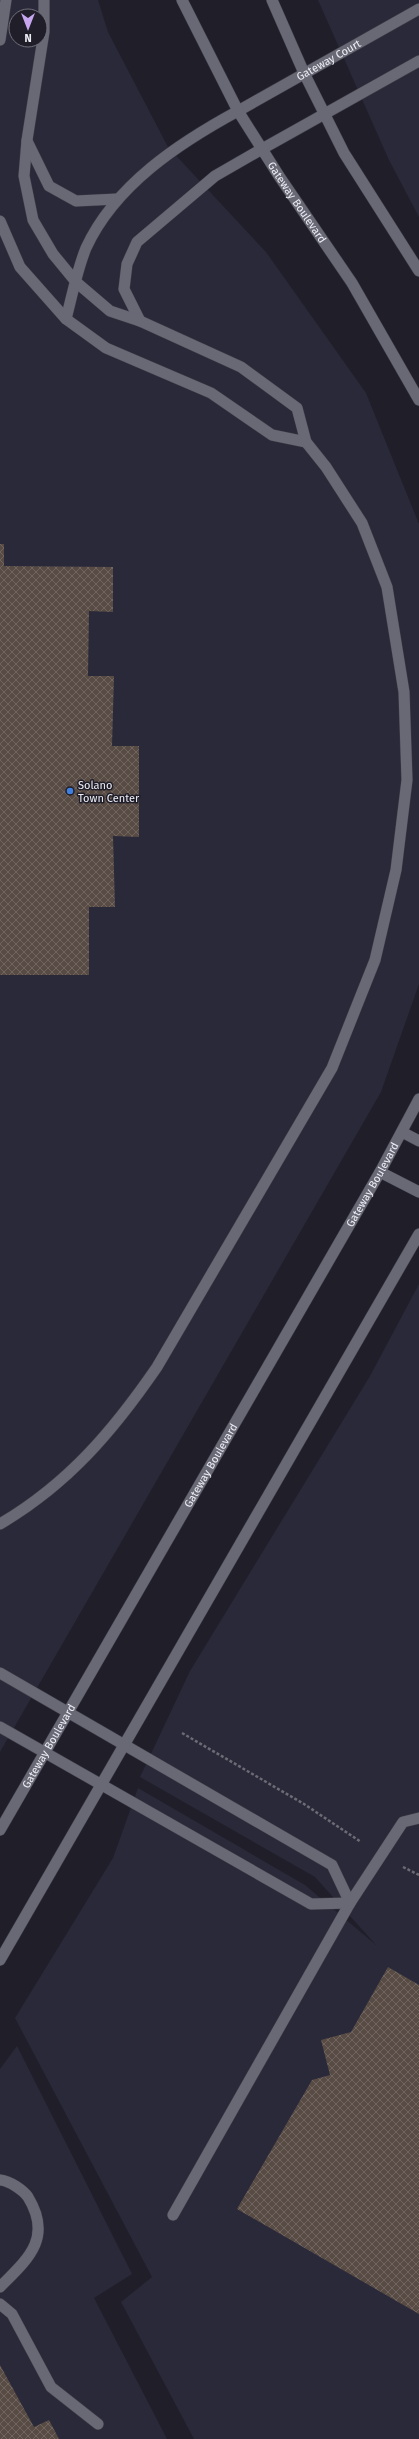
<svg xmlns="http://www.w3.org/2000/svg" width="419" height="2439" font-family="'Fira Sans',sans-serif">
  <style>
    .built { fill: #2a2939; fill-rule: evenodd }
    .building { fill: url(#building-cross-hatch) }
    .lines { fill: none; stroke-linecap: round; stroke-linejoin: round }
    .service-casing { stroke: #3b3a44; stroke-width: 12 }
    .minor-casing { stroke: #3b3a44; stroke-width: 12 }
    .tertiary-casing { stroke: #3b3a44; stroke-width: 12 }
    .path { stroke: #6c6b75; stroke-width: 2.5; stroke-dasharray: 3 2; stroke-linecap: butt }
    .service { stroke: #696976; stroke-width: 11 }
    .minor { stroke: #696976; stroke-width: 11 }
    .tertiary { stroke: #696976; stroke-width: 11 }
    .shop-dot { fill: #3f7fe0; stroke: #1f1e29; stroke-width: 1.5 }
    .labels { text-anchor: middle; stroke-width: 3; stroke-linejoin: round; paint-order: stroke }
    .street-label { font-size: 11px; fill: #ececf4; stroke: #1f1e29 }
    .poi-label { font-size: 11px; fill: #ececf4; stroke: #1f1e29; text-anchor: start }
  </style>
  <defs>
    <pattern id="building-cross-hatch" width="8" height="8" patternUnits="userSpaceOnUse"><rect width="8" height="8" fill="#584b44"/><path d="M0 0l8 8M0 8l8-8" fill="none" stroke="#706560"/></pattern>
  </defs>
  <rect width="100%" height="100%" fill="#1f1e29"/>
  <g class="built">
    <path d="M 0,0 L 98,0 L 108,32 L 168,147 L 266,252 L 366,393 L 419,524 L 419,984 L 381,1092 L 0,1752 ZM 16,16 L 40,16 L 40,40 L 16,40 Z"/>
    <path d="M 318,0 L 419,0 L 419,217 L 389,160 Z"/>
    <path d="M 419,1284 L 419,2439 L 194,2439 L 121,2302 L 152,2277 L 15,2018 L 113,1858 L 138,1788 L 305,1885 L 376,1945 L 315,1877 L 140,1777 L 190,1671 L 370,1376 Z"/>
    <path d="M 17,2046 L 132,2274 L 94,2298 L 167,2439 L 0,2439 L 0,2069 Z"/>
  </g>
  <g class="building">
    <path d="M 0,544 L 4,544 L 4,566 L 113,567 L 113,612 L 89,611 L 88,676 L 114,676 L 112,746 L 139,746 L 139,837 L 113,836 L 115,907 L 89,907 L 89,975 L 0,975 Z"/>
    <path d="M 388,1967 L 419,1985 L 419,2314 L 237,2209 L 312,2080 L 330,2075 L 321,2040 L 351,2032 Z"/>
    <path d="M 0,2365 L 34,2427 L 49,2420 L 59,2439 L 0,2439 Z"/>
  </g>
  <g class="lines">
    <g class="service-casing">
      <g id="service">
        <path d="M 0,40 L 6,0"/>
        <path d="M 27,141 L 49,186 L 76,201 L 117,199"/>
        <path d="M 0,221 L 20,267 L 66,319 L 106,348 L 211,393 L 272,435 L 306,442"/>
        <path d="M 66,319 C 72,296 77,270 86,248 C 115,185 179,143 238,111"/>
        <path d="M 140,321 L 124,289 L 127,264 L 137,242 L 215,176 L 262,149"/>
        <path d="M 402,1132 L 419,1141"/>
        <path d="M 380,1172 L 419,1192"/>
        <path d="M 0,1524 C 68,1484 113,1431 157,1367 L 332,1068 L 375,960 L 396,870 L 407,780 L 404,692 L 387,587 L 362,523 L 326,467 L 306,442 L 297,408 L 241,367 L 140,321 L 110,311 L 76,282 L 53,254 L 33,220 L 24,176 L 27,140 L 44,32 L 44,0"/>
        <path d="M 0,1673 L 332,1865 L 350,1903"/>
        <path d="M 0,1727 L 311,1904 L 350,1903"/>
        <path d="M 0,2180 C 10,2181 23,2190 28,2197 C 53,2238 28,2259 0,2287"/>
        <path d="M 173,2215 L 350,1903 L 403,1822 L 419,1818"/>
        <path d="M 0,2304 L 12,2314 L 51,2387 L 98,2424"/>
      </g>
    </g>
    <g class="minor-casing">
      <g id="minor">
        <path id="s1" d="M 238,111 L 419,9"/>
        <path d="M 262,149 L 419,61"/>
      </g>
    </g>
    <g class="tertiary-casing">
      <g id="tertiary">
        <path id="s2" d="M 182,0 L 238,111 L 279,176 L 352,283 L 419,400"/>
        <path d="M 272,0 L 304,73 L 344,153 L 419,271"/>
        <path id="s3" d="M 0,1830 L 380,1172 L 419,1099"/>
        <path d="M 0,1960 L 419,1234"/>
      </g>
    </g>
    <g class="path">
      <path d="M 182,1733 L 304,1804 L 361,1842"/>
      <path d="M 403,1867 L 419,1875"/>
    </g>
    <use href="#service" class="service"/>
    <use href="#minor" class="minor"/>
    <use href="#tertiary" class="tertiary"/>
  </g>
  <circle class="shop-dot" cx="70" cy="791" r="4"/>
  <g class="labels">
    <g class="street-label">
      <text dy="4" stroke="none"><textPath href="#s1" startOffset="104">Gateway Court</textPath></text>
      <text dy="4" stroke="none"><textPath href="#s2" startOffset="233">Gateway Boulevard</textPath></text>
      <text dy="4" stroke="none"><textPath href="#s3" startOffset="745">Gateway Boulevard</textPath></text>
      <text dy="4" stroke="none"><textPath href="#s3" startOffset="421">Gateway Boulevard</textPath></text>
      <text dy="4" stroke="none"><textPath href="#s3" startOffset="97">Gateway Boulevard</textPath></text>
    </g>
    <g class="poi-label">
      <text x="78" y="789">Solano<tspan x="78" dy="13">Town Center</tspan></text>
    </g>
  </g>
  <g transform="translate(28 28) rotate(180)"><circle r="19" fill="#1f1e29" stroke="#71707a"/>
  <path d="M0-3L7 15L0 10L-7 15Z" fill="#c7a6ef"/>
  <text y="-6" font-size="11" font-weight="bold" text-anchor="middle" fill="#ececf4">N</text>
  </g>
</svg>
